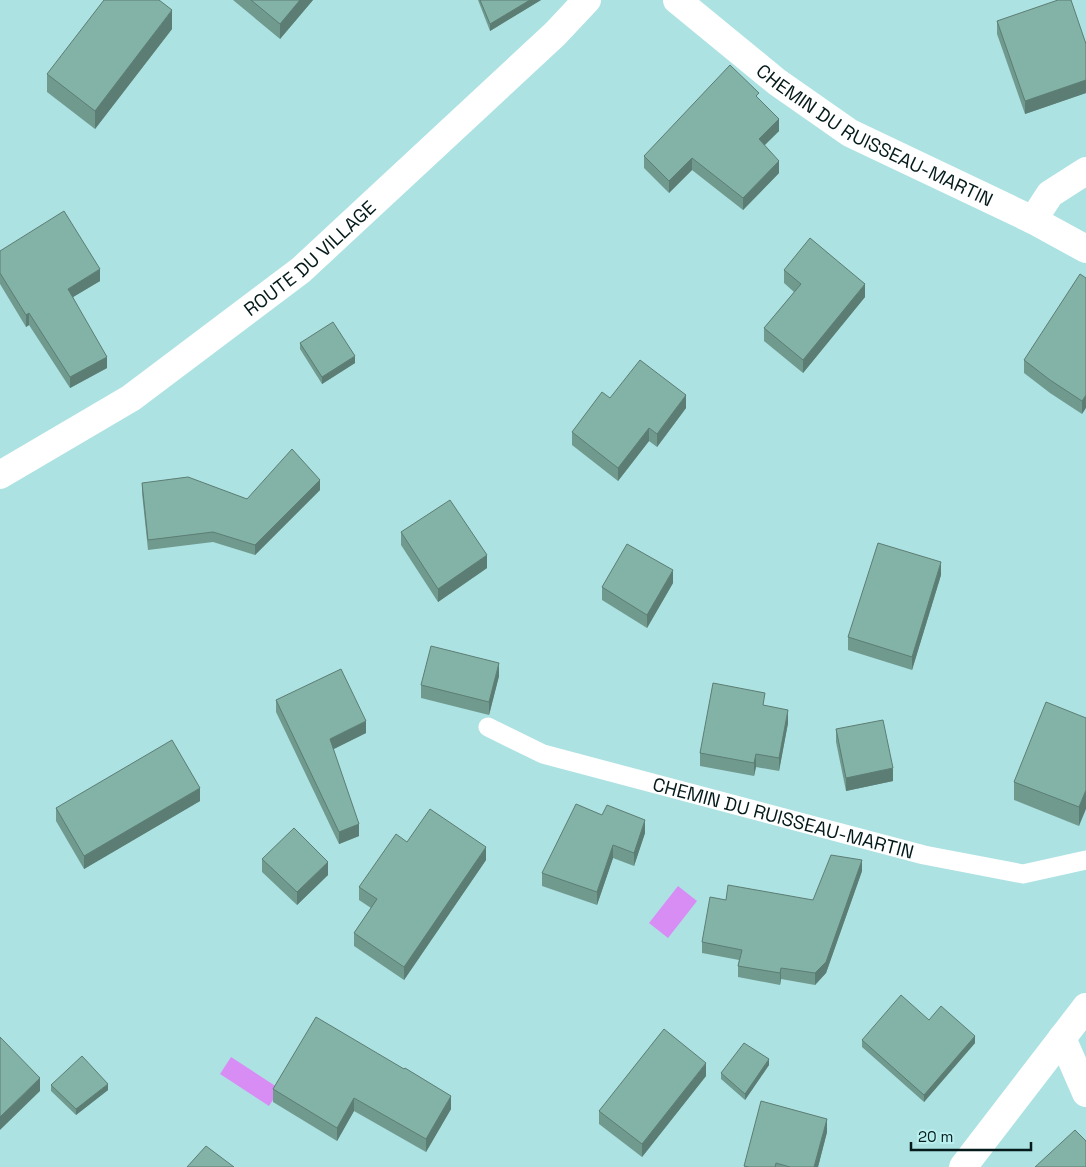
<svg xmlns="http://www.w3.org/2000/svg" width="1086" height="1167" font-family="'Space Grotesk',sans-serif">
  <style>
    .water { fill: #d88df5 }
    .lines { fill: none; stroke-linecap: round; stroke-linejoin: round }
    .service { stroke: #fff; stroke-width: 19 }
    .minor { stroke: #fff; stroke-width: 28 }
    .tertiary { stroke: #fff; stroke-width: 28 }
    .wall { fill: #719a8f }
    .shaded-wall { fill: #5c7d74 }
    .building { fill: #83b3a6; stroke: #5c7d74 }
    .labels { text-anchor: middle; stroke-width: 5; stroke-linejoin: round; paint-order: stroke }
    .street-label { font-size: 19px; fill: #051a1a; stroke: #baefef }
  </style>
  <rect width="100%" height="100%" fill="#ade2e2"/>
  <g class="water">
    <path d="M 678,886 L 697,901 L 668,938 L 649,923 Z"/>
    <path d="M 231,1057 L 280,1089 L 269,1106 L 220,1074 Z"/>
  </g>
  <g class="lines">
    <path class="service" id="s1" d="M 488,727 L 543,754 L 924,855 L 1023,874 L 1086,860"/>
    <g class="minor">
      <path d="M 1033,220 L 1050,194 L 1086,171"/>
      <path id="s2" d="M 0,475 L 131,398 L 301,270 L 555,34 L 587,0"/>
      <path d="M 1062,1038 L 1086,1093"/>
    </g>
    <g class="tertiary">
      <path id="s3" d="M 677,0 L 777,82 L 850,133 L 1033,220 L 1086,249"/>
      <path d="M 963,1167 L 1086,1007"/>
    </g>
  </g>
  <g class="wall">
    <path d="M 233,0 L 313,0 L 280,39 Z"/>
    <path d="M 478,0 L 541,0 L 490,31 Z"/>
    <path d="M 997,21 L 1086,44 L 1086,93 L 1025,114 L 997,34 Z"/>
    <path d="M 172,29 L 95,129 L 47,92 L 47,74 Z"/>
    <path d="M 759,99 L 779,131 L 764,145 L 779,173 L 743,210 L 692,170 L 669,193 L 644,168 L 644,156 Z"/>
    <path d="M 0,251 L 100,281 L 73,297 L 107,368 L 70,388 L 29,325 L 26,327 L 0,284 Z"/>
    <path d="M 784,270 L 865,297 L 803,373 L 764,341 L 764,328 L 794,292 L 784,283 Z"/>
    <path d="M 1086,278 L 1082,414 L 1050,393 L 1024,373 L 1024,360 Z"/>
    <path d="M 300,343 L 355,363 L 322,384 L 300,349 Z"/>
    <path d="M 610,398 L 686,408 L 657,447 L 649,441 L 618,481 L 572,445 L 572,432 Z"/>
    <path d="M 142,483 L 247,499 L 320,490 L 255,555 L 213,542 L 148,550 L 142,493 Z"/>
    <path d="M 401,532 L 487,568 L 438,602 L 401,545 Z"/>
    <path d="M 941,575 L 912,670 L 848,650 L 848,637 Z"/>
    <path d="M 673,583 L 647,628 L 602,600 L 602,587 Z"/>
    <path d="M 499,676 L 489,715 L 421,698 L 421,685 Z"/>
    <path d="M 276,700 L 366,733 L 333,749 L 359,836 L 339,844 L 276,712 Z"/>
    <path d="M 765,705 L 788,723 L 779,771 L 756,767 L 754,776 L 700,766 L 700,753 Z"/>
    <path d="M 1086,718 L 1079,826 L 1014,800 L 1014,782 Z"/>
    <path d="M 836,729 L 893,781 L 846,791 L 836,742 Z"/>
    <path d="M 200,801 L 84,869 L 56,821 L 56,808 Z"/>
    <path d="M 602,815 L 645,833 L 634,866 L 613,858 L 597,905 L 542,886 L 542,873 Z"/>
    <path d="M 407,842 L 486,860 L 404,980 L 354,946 L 354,933 L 371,908 L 359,900 L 359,887 Z"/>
    <path d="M 262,859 L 328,875 L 297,905 L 262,872 Z"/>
    <path d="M 862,871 L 826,973 L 815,985 L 781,979 L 780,985 L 738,977 L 738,966 L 739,960 L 702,953 L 702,942 L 726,900 L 813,900 Z"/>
    <path d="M 929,1020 L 975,1043 L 924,1102 L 862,1047 L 862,1040 Z"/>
    <path d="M 769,1065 L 745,1100 L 721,1079 L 721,1073 Z"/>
    <path d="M 706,1076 L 642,1157 L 599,1124 L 599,1111 Z"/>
    <path d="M 51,1085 L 108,1090 L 76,1115 L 51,1091 Z"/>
    <path d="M 273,1089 L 451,1109 L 426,1152 L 354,1111 L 337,1141 L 273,1102 Z"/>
    <path d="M 827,1132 L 818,1167 L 744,1167 L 744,1166 Z"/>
  </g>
  <g class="shaded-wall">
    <path d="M 300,0 L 313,0 L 280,39 L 280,24 Z"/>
    <path d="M 530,0 L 541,0 L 490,31 L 490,24 Z"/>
    <path d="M 172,10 L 172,29 L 95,129 L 95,111 Z"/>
    <path d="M 1086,80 L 1086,93 L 1025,114 L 1025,101 Z"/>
    <path d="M 779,119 L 779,131 L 759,151 L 759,139 Z"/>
    <path d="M 692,158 L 692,170 L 669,193 L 669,181 Z"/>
    <path d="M 779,161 L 779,173 L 743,210 L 743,198 Z"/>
    <path d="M 100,269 L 100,281 L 68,300 L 68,289 Z"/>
    <path d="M 865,284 L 865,297 L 803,373 L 803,360 Z"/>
    <path d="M 29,313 L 29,325 L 26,327 L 26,315 Z"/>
    <path d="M 355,356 L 355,363 L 322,384 L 322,377 Z"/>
    <path d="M 107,357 L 107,368 L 70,388 L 70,377 Z"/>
    <path d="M 686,395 L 686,408 L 657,447 L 657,434 Z"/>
    <path d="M 1086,395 L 1086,408 L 1082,414 L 1082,401 Z"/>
    <path d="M 649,428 L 649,441 L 618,481 L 618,468 Z"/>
    <path d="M 320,480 L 320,490 L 255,555 L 255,545 Z"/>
    <path d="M 487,555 L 487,568 L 438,602 L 438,589 Z"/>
    <path d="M 941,562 L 941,575 L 912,670 L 912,657 Z"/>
    <path d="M 673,570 L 673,583 L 647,628 L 647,615 Z"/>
    <path d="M 499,663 L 499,676 L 489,715 L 489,702 Z"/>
    <path d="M 788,710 L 788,723 L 779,771 L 779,758 Z"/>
    <path d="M 366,721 L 366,733 L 330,751 L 330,739 Z"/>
    <path d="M 756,754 L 756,767 L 754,776 L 754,763 Z"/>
    <path d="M 893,768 L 893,781 L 846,791 L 846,778 Z"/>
    <path d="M 200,788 L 200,801 L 84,869 L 84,856 Z"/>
    <path d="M 1086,790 L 1086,809 L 1079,826 L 1079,807 Z"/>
    <path d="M 645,820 L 645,833 L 634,866 L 634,853 Z"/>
    <path d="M 359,824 L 359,836 L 339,844 L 339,832 Z"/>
    <path d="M 613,845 L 613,858 L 597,905 L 597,892 Z"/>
    <path d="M 486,847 L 486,860 L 404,980 L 404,967 Z"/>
    <path d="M 862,860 L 862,871 L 826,973 L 815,985 L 815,973 Z"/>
    <path d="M 328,862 L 328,875 L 297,905 L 297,892 Z"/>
    <path d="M 781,968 L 781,979 L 780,985 L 780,973 Z"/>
    <path d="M 975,1036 L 975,1043 L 924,1102 L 924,1095 Z"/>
    <path d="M 769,1059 L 769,1065 L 745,1100 L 745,1094 Z"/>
    <path d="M 706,1063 L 706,1076 L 642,1157 L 642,1144 Z"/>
    <path d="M 40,1078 L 40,1091 L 0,1130 L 0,1117 Z"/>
    <path d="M 108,1084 L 108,1090 L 76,1115 L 76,1109 Z"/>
    <path d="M 451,1096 L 451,1109 L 426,1152 L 426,1139 Z"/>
    <path d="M 354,1098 L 354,1111 L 337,1141 L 337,1128 Z"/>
    <path d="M 827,1119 L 827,1132 L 818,1167 L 814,1167 Z"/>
  </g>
  <g class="building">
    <path d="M 104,0 L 159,0 L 172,10 L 95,111 L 47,74 Z"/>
    <path d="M 251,0 L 300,0 L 280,24 Z"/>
    <path d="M 480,0 L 530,0 L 490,24 Z"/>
    <path d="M 1058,0 L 1071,0 L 1086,44 L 1086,80 L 1025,101 L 997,21 Z"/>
    <path d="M 730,65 L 759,93 L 756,96 L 779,119 L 759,139 L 779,161 L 743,198 L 692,158 L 669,181 L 644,156 Z"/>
    <path d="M 64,211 L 100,269 L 68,289 L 107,357 L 70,377 L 29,313 L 26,315 L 0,273 L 0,251 Z"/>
    <path d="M 810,238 L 865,284 L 803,360 L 764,328 L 801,284 L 784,270 Z"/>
    <path d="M 1080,274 L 1086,278 L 1086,395 L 1082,401 L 1050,380 L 1024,360 Z"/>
    <path d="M 333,322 L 355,356 L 322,377 L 300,343 Z"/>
    <path d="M 640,360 L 686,395 L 657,434 L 649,428 L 618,468 L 572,432 L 602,392 L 610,398 Z"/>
    <path d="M 292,449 L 320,480 L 255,545 L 213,532 L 148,540 L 142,483 L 188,477 L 247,499 Z"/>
    <path d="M 450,500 L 487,555 L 438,589 L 401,532 Z"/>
    <path d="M 878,543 L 941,562 L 912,657 L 848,637 Z"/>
    <path d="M 627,544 L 673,570 L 647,615 L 602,587 Z"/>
    <path d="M 431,646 L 499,663 L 489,702 L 421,685 Z"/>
    <path d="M 341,669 L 366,721 L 330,739 L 359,824 L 339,832 L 276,700 Z"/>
    <path d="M 713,683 L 765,693 L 763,705 L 788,710 L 779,758 L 756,754 L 754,763 L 700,753 Z"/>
    <path d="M 1046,702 L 1086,718 L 1086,790 L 1079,807 L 1014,782 Z"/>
    <path d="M 883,720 L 893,768 L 846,778 L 836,729 Z"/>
    <path d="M 172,740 L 200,788 L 84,856 L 56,808 Z"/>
    <path d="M 576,804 L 602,815 L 607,805 L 645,820 L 634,853 L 613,845 L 597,892 L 542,873 Z"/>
    <path d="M 430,809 L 486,847 L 404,967 L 354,933 L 377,899 L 359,887 L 396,834 L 407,842 Z"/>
    <path d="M 294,828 L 328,862 L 297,892 L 262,859 Z"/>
    <path d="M 831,855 L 862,860 L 826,962 L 815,973 L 781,968 L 780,973 L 738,966 L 742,950 L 702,942 L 710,897 L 726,900 L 728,885 L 813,900 Z"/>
    <path d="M 901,995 L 929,1020 L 941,1006 L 975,1036 L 924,1095 L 862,1040 Z"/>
    <path d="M 316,1017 L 404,1069 L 405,1068 L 451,1096 L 426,1139 L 354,1098 L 337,1128 L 273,1089 Z"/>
    <path d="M 664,1029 L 706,1063 L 642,1144 L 599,1111 Z"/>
    <path d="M 0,1037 L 40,1078 L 0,1117 Z"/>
    <path d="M 744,1043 L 769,1059 L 745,1094 L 721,1073 Z"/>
    <path d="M 82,1056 L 108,1084 L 76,1109 L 51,1085 Z"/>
    <path d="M 761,1101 L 827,1119 L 814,1167 L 790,1167 L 776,1163 L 775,1167 L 749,1167 L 744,1166 Z"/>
    <path d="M 1075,1130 L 1086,1141 L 1086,1167 L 1035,1167 Z"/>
    <path d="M 206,1146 L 234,1167 L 187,1167 Z"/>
  </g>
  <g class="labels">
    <g class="street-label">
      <text dy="7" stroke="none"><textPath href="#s3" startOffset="241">CHEMIN DU RUISSEAU-MARTIN</textPath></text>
      <text dy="7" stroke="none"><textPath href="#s2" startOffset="379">ROUTE DU VILLAGE</textPath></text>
      <text dy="7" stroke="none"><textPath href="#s1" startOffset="310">CHEMIN DU RUISSEAU-MARTIN</textPath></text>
    </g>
  </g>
  <path d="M911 1142v8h120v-8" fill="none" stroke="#051a1a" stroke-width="2.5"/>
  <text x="918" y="1142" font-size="15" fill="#051a1a" stroke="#baefef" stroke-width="4" paint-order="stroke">20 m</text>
</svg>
